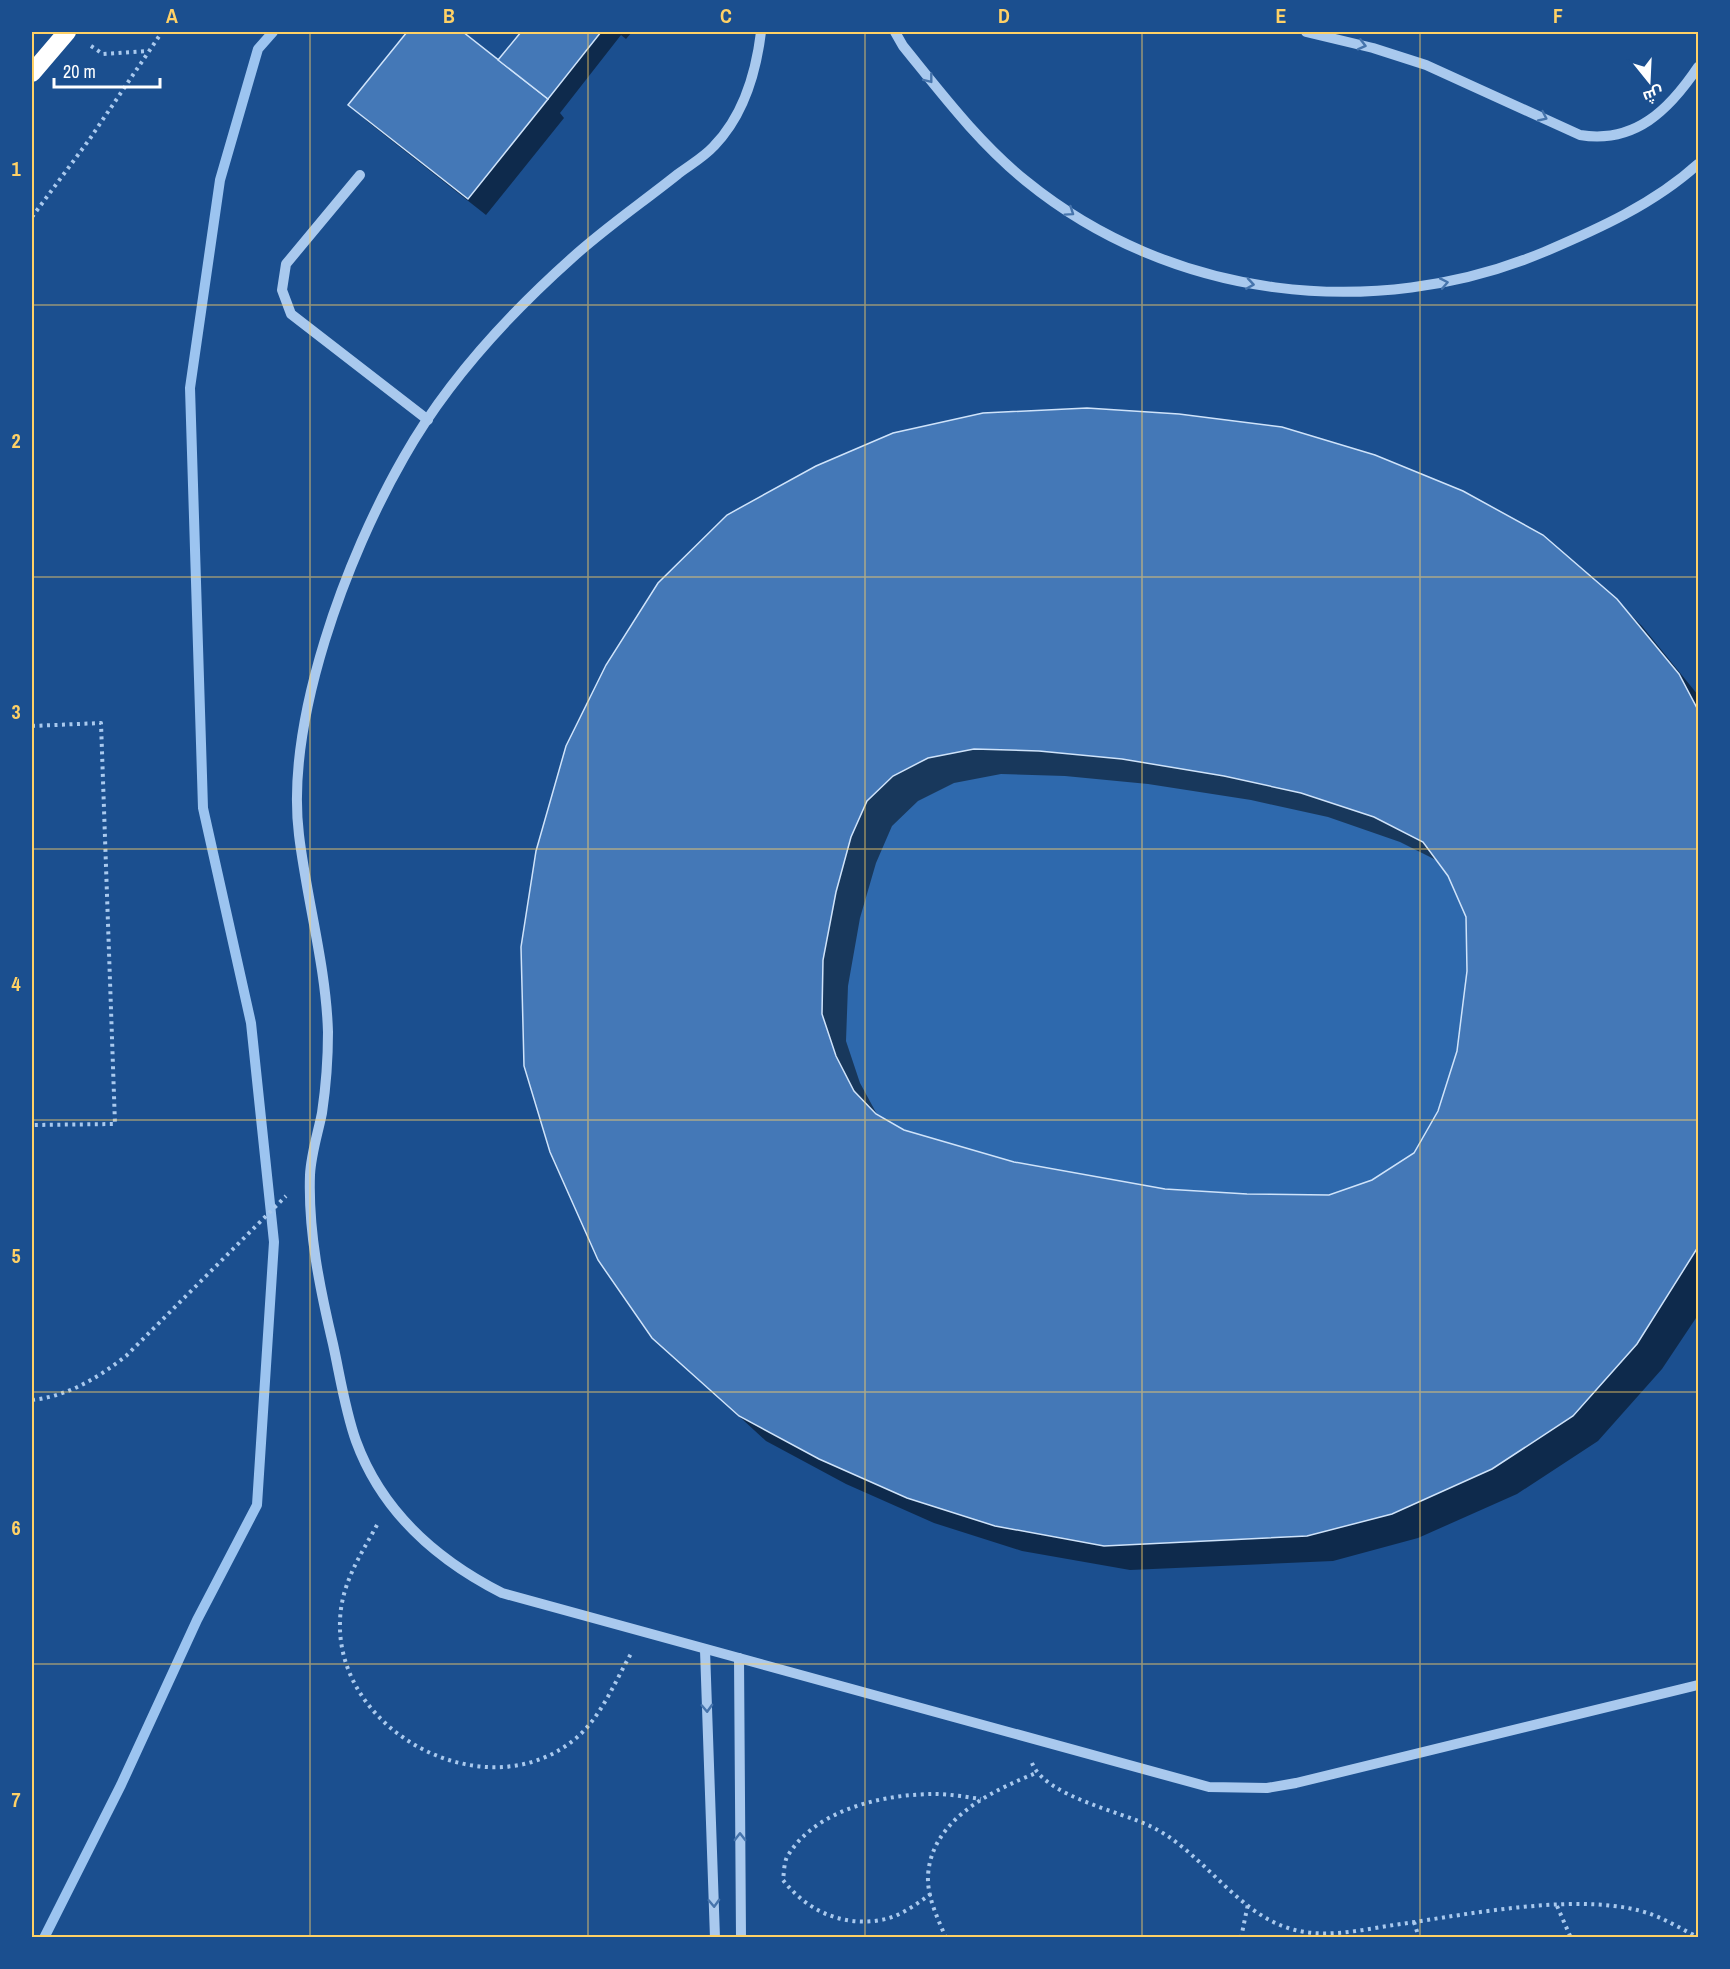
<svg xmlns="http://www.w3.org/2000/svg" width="1730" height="1969" font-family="'Archivo Narrow',Cairo,sans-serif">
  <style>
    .green { fill: #2e69ad }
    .shadow { fill: #0007; fill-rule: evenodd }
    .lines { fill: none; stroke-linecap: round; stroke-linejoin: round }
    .stream { stroke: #9cc4f0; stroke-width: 10 }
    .building { fill: #4478b7; stroke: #cfe3fa; stroke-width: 1.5; fill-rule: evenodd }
    .path { stroke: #a9c9ee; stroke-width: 4; stroke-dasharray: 3 4.5; stroke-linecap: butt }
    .minor { stroke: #a9c9ee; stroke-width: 10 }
    .highway { stroke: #fff; stroke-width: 18 }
    .oneway { stroke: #4674ac }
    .grid { fill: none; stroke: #ffd166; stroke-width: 1.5; stroke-opacity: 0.55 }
    .neatline { fill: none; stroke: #ffd166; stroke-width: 2 }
    .grid-label { font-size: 20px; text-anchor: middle; font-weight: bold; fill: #ffd166 }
  </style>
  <rect width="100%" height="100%" fill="#1b4f8f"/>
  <path class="green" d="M 1087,408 L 1179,414 L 1282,427 L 1375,455 L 1463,491 L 1543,535 L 1617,599 L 1679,674 L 1698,710 L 1698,1247 L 1637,1344 L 1573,1416 L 1492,1469 L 1392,1514 L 1307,1536 L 1214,1542 L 1104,1546 L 995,1526 L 907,1498 L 819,1459 L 739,1416 L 652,1338 L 598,1260 L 550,1152 L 524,1066 L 521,947 L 536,851 L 566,746 L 606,665 L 658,583 L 727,515 L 816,466 L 893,433 L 983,413 Z"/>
  <g class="shadow">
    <path d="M 409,32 L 460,32 L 499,62 L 523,32 L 632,32 L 626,39 L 621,35 L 560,113 L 564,118 L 486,215 L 368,122 L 350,104 Z"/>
    <path d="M 1616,600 L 1642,626 L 1698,695 L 1698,1315 L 1662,1369 L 1598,1441 L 1517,1494 L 1418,1538 L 1333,1561 L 1130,1570 L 1022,1551 L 934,1523 L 846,1484 L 766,1441 L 653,1337 L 567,747 ZM 1001,774 L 1065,776 L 1148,784 L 1251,800 L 1328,817 L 1400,842 L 1440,862 L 1450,875 L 1468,917 L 1468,971 L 1458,1052 L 1439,1112 L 1416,1154 L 1373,1181 L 1329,1196 L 1247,1196 L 1165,1191 L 1014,1164 L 904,1132 L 879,1118 L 860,1083 L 846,1041 L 848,986 L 860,918 L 876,863 L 892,826 L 918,801 L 954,783 Z"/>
  </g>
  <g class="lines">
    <path class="stream" d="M 44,1938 L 121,1785 L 197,1620 L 257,1505 L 274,1242 L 251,1023 L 203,808 L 190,388 L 220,180 L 258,49 L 273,32"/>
  </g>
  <g class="building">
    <path d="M 407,32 L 463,32 L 548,99 L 468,199 L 348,105 Z"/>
    <path d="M 521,32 L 601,32 L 548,99 L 498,60 Z"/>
    <path d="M 1087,408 L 1179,414 L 1282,427 L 1375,455 L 1463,491 L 1543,535 L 1617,599 L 1679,674 L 1698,710 L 1698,1247 L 1637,1344 L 1573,1416 L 1492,1469 L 1392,1514 L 1307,1536 L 1104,1546 L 995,1526 L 907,1498 L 819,1459 L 739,1416 L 652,1338 L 598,1260 L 550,1152 L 524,1066 L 521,947 L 536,851 L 566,746 L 606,665 L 658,583 L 727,515 L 816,466 L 893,433 L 983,413 ZM 974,749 L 1039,751 L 1122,759 L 1224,776 L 1301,793 L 1374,817 L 1423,842 L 1448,876 L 1466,917 L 1467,971 L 1457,1051 L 1438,1111 L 1414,1153 L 1372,1180 L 1329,1195 L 1247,1194 L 1165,1189 L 1014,1162 L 904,1130 L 876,1114 L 854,1091 L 836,1056 L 822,1014 L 823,960 L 836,892 L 851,837 L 867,801 L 893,776 L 928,758 Z"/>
  </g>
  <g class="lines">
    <g class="path">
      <path d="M 91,46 L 103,54 L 147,51"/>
      <path d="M 32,217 L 89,140 L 162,32"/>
      <path d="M 32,726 L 101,723 L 115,1124 L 32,1125"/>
      <path d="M 32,1400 C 68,1396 98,1378 126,1356 L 286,1196"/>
      <path d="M 377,1525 C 360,1556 341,1584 340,1621 C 336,1733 487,1812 575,1739 C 601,1718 615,1681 632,1652"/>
      <path d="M 1032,1763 C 1045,1796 1119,1811 1150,1826 C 1201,1850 1235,1911 1288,1928 C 1324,1940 1364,1929 1401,1924 C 1470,1914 1589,1890 1653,1915 C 1669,1921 1683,1930 1698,1937"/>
      <path d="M 931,1894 C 916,1904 900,1917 881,1920 C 842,1927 806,1910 783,1880 C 784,1873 784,1863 787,1857 C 815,1809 884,1794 935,1794 C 950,1794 966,1797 981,1799"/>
      <path d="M 1557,1906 L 1571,1938"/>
      <path d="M 1414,1922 L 1419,1938"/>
      <path d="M 946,1938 C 938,1919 927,1897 928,1876 C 931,1819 992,1791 1036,1773"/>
      <path d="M 1241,1938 L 1248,1904"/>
    </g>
    <g class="minor">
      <path d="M 761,32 C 756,73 744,115 714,146 C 704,157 690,165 678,174 C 643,202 605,228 572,258 C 507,316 447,381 404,457 C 347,556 285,721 299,835 C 307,901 326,966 328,1032 C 328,1059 326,1086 322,1113 C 318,1133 311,1154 310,1175 C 308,1232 320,1289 333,1344 C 340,1376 345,1410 356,1441 C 382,1512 437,1560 502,1593 L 1209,1787 L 1267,1788 L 1296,1783 L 1698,1685"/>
      <path d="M 895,32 L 903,46 C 942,94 978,142 1026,181 C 1171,299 1373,323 1544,252 C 1598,229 1654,204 1698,164"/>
      <path d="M 1306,32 L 1373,48 L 1426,65 L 1580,135 C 1635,144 1669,110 1698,67"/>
      <path d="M 360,175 L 286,264 L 282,290 L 291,314 L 428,420"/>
      <path d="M 705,1650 L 715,1938"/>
      <path d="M 739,1658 L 741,1938"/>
    </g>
    <path class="highway" d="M 32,73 L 67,32"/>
  </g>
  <defs><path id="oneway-chevron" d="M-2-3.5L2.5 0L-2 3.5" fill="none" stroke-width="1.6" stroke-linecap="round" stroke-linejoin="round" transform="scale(1.5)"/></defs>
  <g class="oneway">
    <use href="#oneway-chevron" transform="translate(1362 45) rotate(14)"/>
    <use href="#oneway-chevron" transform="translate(929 79) rotate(52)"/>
    <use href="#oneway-chevron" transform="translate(1543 117) rotate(25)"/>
    <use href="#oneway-chevron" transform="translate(1070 212) rotate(34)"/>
    <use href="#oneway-chevron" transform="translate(1444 283) rotate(-11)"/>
    <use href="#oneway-chevron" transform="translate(1250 284) rotate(9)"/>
    <use href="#oneway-chevron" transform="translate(707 1708) rotate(88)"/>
    <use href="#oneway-chevron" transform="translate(740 1837) rotate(-90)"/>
    <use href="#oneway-chevron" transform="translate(714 1903) rotate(88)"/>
  </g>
  <path class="grid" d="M 310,32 L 310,1938M 588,32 L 588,1938M 865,32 L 865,1938M 1142,32 L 1142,1938M 1420,32 L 1420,1938M 32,305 L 1698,305M 32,577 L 1698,577M 32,849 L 1698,849M 32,1120 L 1698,1120M 32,1392 L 1698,1392M 32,1664 L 1698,1664"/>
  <rect width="1730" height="1969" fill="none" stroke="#1b4f8f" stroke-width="66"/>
  <g transform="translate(1649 81) rotate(162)" stroke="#1b4f8f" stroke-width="4.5" paint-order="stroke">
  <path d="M0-4.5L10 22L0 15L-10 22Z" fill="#ffffff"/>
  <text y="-9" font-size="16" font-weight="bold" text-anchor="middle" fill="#ffffff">ش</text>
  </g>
  <path d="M54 78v9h106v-9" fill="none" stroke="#ffffff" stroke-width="3"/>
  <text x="63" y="78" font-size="18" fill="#ffffff" stroke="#1b4f8f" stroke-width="4.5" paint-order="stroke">20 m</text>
  <rect x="33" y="33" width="1664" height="1903" class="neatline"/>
  <g class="grid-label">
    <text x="172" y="23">A</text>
    <text x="449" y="23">B</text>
    <text x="726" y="23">C</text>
    <text x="1004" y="23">D</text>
    <text x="1281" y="23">E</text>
    <text x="1558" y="23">F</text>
    <text x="16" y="176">1</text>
    <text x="16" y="448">2</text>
    <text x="16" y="719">3</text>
    <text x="16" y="991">4</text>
    <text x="16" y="1263">5</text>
    <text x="16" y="1535">6</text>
    <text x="16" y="1807">7</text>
  </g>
</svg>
